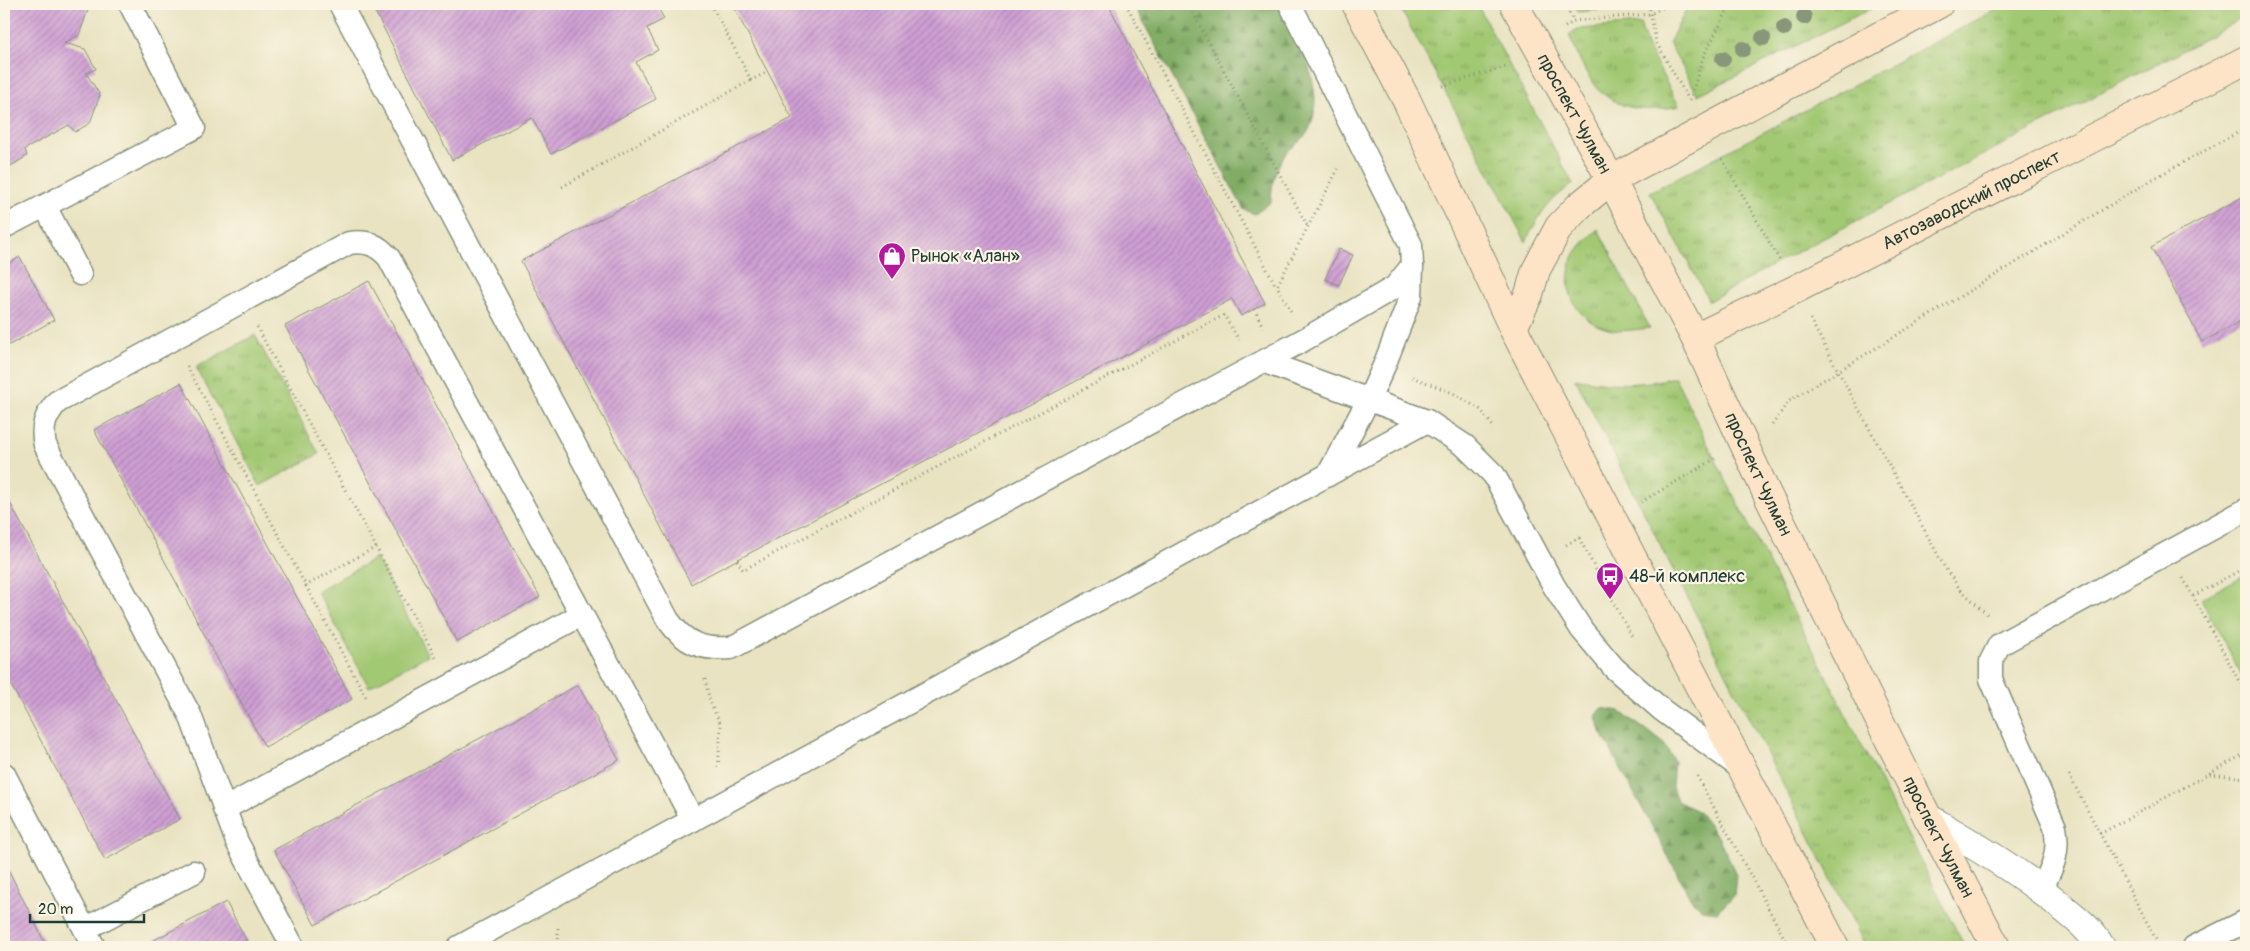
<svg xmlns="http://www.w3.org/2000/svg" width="2250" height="951" font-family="Pangolin,sans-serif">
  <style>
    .grass { fill: url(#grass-tufts); stroke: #608253 }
    .forest { fill: url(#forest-firs); stroke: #50744c }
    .pitch { fill: #a1c872; stroke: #608253 }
    .building { fill: url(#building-hatch) }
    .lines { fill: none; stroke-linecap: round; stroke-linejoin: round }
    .lane-casing { stroke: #84907b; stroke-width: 25 }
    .street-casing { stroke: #84907b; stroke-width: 30 }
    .secondary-casing { stroke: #84907b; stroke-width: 30 }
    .path { stroke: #84907b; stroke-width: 3; stroke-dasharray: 1 4; stroke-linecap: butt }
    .lane { stroke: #fff; stroke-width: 22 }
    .street { stroke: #fff; stroke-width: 28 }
    .secondary { stroke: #fee4c6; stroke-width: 28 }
    .tree { fill: #88977a }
    .labels { text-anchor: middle; stroke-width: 4.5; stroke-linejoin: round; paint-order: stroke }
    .street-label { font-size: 18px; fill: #1f3d34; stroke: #fcf5e5 }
    .poi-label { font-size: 18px; fill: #1f3d34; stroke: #fcf5e5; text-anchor: start }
  </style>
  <defs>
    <pattern id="grass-tufts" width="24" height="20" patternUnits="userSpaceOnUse" patternTransform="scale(1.25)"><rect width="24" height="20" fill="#a1c872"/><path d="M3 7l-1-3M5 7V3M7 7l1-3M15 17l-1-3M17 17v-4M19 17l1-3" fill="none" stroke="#83a45e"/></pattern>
    <pattern id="forest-firs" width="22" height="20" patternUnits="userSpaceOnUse" patternTransform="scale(1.25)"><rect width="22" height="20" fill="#80ac64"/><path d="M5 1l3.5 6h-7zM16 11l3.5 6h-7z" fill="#688d53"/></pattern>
    <pattern id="building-hatch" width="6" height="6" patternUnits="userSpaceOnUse" patternTransform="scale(1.25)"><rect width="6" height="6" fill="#cf9fd4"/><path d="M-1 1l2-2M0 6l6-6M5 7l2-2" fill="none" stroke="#a783ad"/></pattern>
  </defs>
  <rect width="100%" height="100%" fill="#fcf5e5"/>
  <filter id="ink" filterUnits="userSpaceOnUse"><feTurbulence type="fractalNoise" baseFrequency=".02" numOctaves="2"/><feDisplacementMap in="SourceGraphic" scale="10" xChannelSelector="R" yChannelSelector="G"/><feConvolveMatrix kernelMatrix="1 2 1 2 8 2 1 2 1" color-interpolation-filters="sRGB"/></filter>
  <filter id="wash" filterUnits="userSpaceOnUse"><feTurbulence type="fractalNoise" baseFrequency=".0096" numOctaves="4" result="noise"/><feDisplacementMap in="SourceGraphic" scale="20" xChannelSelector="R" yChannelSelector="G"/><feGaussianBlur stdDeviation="1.12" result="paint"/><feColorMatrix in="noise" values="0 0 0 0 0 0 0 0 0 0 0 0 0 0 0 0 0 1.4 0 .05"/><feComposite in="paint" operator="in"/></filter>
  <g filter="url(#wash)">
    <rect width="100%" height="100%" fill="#e9e3c2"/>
    <g class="grass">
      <path d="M 1398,4 L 1477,4 L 1573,184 C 1550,199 1537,217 1526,242 Z"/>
      <path d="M 1574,4 L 1639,4 L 1639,6 L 1578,12 Z"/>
      <path d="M 1689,4 L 1880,4 L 1698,95 L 1669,43 Z"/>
      <path d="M 2007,4 L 2246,4 L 2246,11 L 2233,24 L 1780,261 L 1709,301 L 1650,192 Z"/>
      <path d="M 1640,24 L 1648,48 L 1679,106 C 1647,113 1615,111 1594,84 C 1583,71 1577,51 1569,35 L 1580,29 Z"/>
      <path d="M 1598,229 L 1650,328 C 1637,329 1621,333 1608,329 C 1576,321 1560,289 1573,258 C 1578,246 1588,238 1598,229 Z"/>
      <path d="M 255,335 L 319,454 L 260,486 L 196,367 Z"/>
      <path d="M 1675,377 L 1715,459 L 1965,947 L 1866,947 L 1575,378 C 1610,385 1640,386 1675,377 Z"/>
    </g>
    <g class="forest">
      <path d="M 1139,4 L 1280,4 C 1298,41 1330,93 1307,133 C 1302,141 1293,146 1287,152 C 1274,169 1272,182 1271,202 L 1255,214 L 1244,210 L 1136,9 Z"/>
      <path d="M 1602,708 L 1619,711 L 1663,742 L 1674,761 L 1672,786 L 1677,801 L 1699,812 L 1719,838 L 1736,874 L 1734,896 L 1716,912 L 1702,910 L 1691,899 L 1599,728 L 1596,716 Z"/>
    </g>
    <g class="pitch">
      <path d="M 376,558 L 428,655 L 369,687 L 317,591 Z"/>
      <path d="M 2246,574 L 2246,683 L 2201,599 Z"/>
    </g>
    <g id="blocks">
      <g class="building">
        <path d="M 4,4 L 84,4 L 88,10 L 79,35 L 64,43 L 85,49 L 96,69 L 86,73 L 100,95 L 90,123 L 75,132 L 69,125 L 25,149 L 27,156 L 9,167 L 4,165 Z"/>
        <path d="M 371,4 L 656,4 L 664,19 L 647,28 L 658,50 L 636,62 L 656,99 L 551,154 L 532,118 L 452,160 Z"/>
        <path d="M 732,4 L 1108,4 L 1265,303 L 1241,316 L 1232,299 L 691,584 L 521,261 L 792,118 Z"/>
        <path d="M 2246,195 L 2246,318 L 2202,342 L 2151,247 Z"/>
        <path d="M 1339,249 L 1353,255 L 1339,285 L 1325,279 Z"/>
        <path d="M 20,257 L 54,320 L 4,348 L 4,266 Z"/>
        <path d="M 369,281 L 540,597 L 457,642 L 285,326 Z"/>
        <path d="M 181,383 L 352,699 L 265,747 L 94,430 Z"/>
        <path d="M 4,492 L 180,819 L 105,860 L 4,672 Z"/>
        <path d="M 578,685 L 619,760 L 315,925 L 274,850 Z"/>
        <path d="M 4,861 L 47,947 L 4,947 Z"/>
        <path d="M 226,902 L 250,947 L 141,947 Z"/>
      </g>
    </g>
  </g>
  <g filter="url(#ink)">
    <use href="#blocks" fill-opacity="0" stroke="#84907b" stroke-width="1"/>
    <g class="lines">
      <g class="lane-casing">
        <g id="lane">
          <path d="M 340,4 L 668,620 C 685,644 702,650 731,648 L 1307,338 L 1395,287 L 1412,266 L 1411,245 L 1290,4"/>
          <path d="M 45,206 L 80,274"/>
          <path d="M 4,227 L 194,128 L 130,4"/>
          <path d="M 1265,362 L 1427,421 L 1465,446 L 1494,475 L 1554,586 L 1582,630 L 1614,668 L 1662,710 L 1742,769"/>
          <path d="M 1328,475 L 1369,399 L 1384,366 L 1411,296 L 1412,266"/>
          <path d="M 4,774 L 94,947"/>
          <path d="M 224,809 L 581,615"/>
          <path d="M 2041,890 C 2053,866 2060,853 2055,827 L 1991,679 L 1991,661 L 1999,645 L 2246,510"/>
          <path d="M 85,929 L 194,872"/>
          <path d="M 293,947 L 237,842 L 190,715 L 45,445 C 41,427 45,416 57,402 L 349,243 C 367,240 378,245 389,258 L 693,820"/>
          <path d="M 459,947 L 1427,421"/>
          <path d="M 2194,947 L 2246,921"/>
        </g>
      </g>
      <g class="street-casing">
        <path id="street" d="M 1928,818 C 1972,844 2016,869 2056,902 C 2074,917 2089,927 2101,947"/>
      </g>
      <g class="secondary-casing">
        <g id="secondary">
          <path d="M 1356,4 L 1407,101 L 1513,328 L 1835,947"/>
          <path id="s1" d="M 1514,4 L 1611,180 L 1695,338 L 1767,494 L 1928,818 L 1996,947"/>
          <path d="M 1513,328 L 1529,294 L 1536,270 L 1559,227 L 1579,206 L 1611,180 L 1939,4"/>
          <path id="s2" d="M 1695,338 L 1796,289 L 2246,60"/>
        </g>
      </g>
      <g class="path">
        <path d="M 711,4 L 751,80 L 768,72"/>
        <path d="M 1126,4 L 1276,286"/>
        <path d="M 1188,4 L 1308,227"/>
        <path d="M 1564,4 L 1574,21"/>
        <path d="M 1649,4 L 1656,42 L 1689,100"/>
        <path d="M 1565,27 L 1574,21 L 1650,14 L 1670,4"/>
        <path d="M 1442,86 L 1509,66"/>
        <path d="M 1690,100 L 1703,57 L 1731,4"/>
        <path d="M 1722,159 L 1780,261"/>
        <path d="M 562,187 L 751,80"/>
        <path d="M 1254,309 L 1263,327"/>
        <path d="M 1291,311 L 1277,286 L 1338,169"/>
        <path d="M 1810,319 L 1945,568 L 1960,589 L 1989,616"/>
        <path d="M 257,327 L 436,658"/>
        <path d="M 187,366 L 366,697"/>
        <path d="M 1412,377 L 1453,393 L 1481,410 L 1494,428"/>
        <path d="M 1772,425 L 1789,401 L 2153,179 L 2246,128"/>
        <path d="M 1641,502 L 1715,459"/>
        <path d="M 1579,538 L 1632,637"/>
        <path d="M 1566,545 L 1582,536"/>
        <path d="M 737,560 L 743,570 L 1224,315 L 1239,340"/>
        <path d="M 2183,578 L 2246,694"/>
        <path d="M 305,586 L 376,547"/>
        <path d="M 2193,596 L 2246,567"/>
        <path d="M 705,679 L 710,702 L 721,725 L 718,770"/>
        <path d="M 2210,774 L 2246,778"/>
        <path d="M 2069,775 L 2160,947"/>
        <path d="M 1697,776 L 1789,947"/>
        <path d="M 2100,834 L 2246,753"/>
        <path d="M 558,928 L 558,947"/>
      </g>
      <use href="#lane" class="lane"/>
      <use href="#street" class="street"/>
      <use href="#secondary" class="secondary"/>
    </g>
    <g class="tree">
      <circle cx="1804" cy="17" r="8"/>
      <circle cx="1784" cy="28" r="8"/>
      <circle cx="1763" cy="38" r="8"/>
      <circle cx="1743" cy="49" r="8"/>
      <circle cx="1723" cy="59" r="8"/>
    </g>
  </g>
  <defs>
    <g id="shop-pin" transform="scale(1.4375)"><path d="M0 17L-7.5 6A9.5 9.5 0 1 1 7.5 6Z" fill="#b5179e" stroke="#fcf5e5"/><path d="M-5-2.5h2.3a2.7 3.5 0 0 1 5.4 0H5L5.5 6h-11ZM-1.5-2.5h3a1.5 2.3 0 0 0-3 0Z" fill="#fff"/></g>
    <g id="bus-pin" transform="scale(1.4375)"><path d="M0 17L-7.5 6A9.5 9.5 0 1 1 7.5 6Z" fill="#b5179e" stroke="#fcf5e5"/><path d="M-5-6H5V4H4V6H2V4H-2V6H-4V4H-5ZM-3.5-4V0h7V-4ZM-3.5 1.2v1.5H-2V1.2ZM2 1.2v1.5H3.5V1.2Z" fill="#fff"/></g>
  </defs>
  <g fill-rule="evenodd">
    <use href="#shop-pin" x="892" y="256"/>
    <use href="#bus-pin" x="1610" y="576"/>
  </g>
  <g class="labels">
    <g class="street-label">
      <text dy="6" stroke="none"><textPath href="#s1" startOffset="125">проспект Чулман</textPath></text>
      <text dy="6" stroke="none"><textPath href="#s2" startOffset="309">Автозаводский проспект</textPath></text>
      <text dy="6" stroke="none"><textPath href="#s1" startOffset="530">проспект Чулман</textPath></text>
      <text dy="6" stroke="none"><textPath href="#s1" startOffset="935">проспект Чулман</textPath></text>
    </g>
    <g class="poi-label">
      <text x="911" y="262">Рынок «Алан»</text>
      <text x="1629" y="582">48-й комплекс</text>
    </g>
  </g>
  <rect width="2250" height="951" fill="none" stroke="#fcf5e5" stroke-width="20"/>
  <path d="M30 914v8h114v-8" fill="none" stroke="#1f3d34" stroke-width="2.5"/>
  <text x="38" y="914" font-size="15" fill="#1f3d34" stroke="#fcf5e5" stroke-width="4" paint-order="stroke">20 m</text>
</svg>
